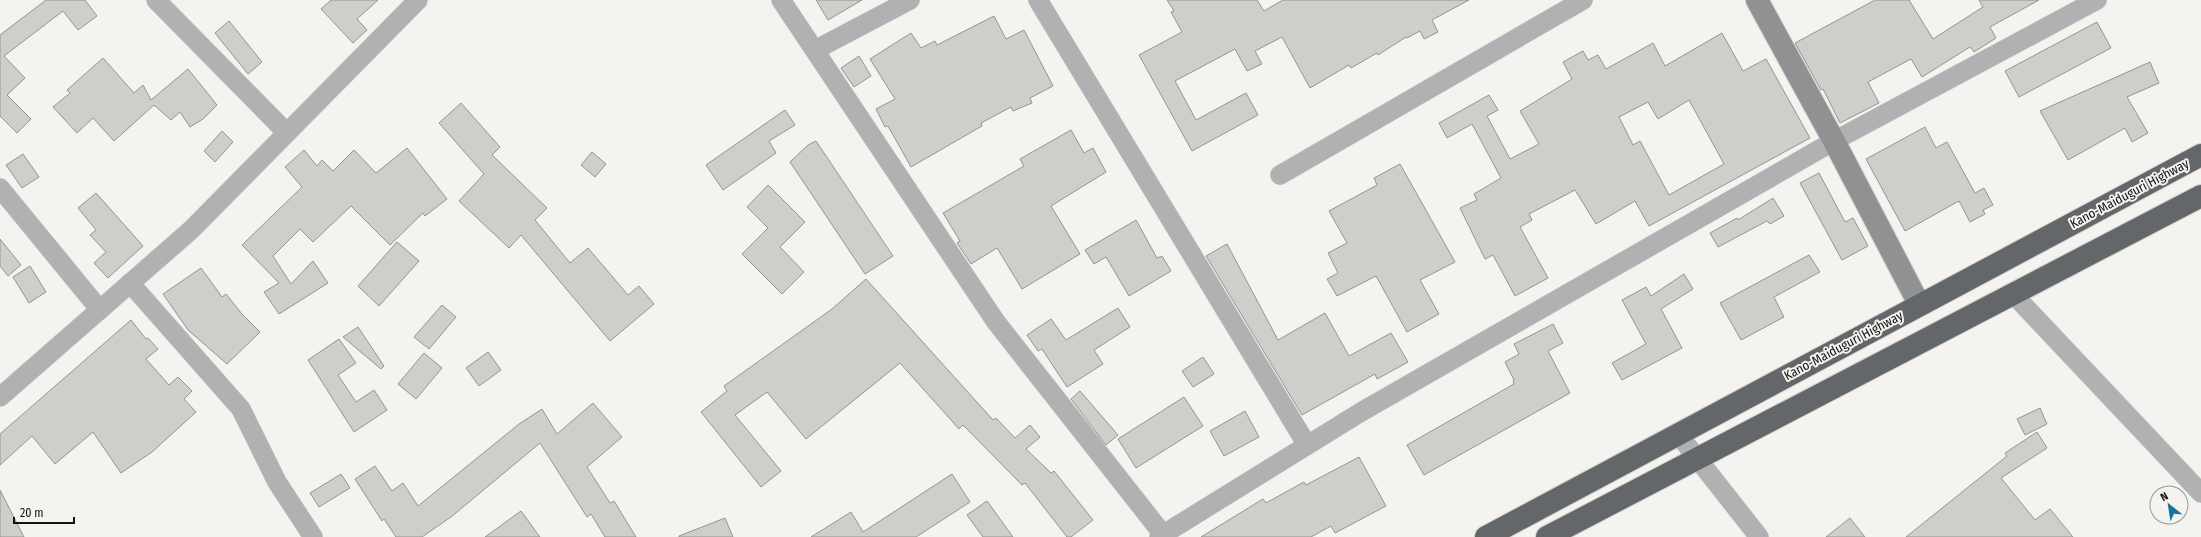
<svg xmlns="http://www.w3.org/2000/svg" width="2201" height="537" font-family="'Fira Sans Condensed',sans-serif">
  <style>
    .building { fill: #d0ceca; stroke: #959490; fill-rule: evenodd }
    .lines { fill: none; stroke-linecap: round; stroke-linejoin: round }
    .street-casing { stroke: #d0cfcb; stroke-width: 20 }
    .secondary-casing { stroke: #d0cfcb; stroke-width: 24 }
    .highway-casing { stroke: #d0cfcb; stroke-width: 24 }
    .street { stroke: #afb1b2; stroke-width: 19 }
    .secondary { stroke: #8f9193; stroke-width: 22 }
    .highway { stroke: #636769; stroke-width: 22 }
    .labels { text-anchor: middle; stroke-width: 4; stroke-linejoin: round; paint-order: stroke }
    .street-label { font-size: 13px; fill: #131311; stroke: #f4f3ef }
  </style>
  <rect width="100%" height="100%" fill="#f4f3ef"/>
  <g class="building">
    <path d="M 46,0 L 85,0 L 97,16 L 78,30 L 63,11 L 4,56 L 25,78 L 7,95 L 31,119 L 17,133 L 0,116 L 0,35 Z"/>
    <path d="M 331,0 L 378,0 L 357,19 L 367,30 L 353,43 L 321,9 Z"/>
    <path d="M 816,0 L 862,0 L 828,20 Z"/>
    <path d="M 1167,0 L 1257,0 L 1264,11 L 1283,0 L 1469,0 L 1432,20 L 1438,32 L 1424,39 L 1420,31 L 1407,38 L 1406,37 L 1378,55 L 1377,53 L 1351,68 L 1349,65 L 1310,88 L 1282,37 L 1255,51 L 1262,64 L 1247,71 L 1235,49 L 1175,81 L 1196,120 L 1246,93 L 1258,115 L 1192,151 L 1139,55 L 1182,32 L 1171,12 L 1174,11 Z"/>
    <path d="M 1875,0 L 1909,0 L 1933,39 L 1983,7 L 1979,0 L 2039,0 L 1990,27 L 1996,38 L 1974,52 L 1970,47 L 1922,77 L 1911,59 L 1868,82 L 1879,103 L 1840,123 L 1823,89 L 1821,90 L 1795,43 Z"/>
    <path d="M 994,16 L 1006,39 L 1024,30 L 1053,86 L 1030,98 L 1032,103 L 1013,111 L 1011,107 L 981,123 L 982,126 L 911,167 L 888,126 L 885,127 L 876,109 L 895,99 L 870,59 L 911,33 L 921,48 L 935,41 L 937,45 Z"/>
    <path d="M 229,21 L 262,62 L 248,74 L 215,33 Z"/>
    <path d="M 2097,22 L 2111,48 L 2019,97 L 2005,71 Z"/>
    <path d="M 1722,33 L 1743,71 L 1766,59 L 1810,138 L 1649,226 L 1635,201 L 1596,224 L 1575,190 L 1529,214 L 1532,220 L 1520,227 L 1548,278 L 1515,296 L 1493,255 L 1485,259 L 1460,208 L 1477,200 L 1474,194 L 1501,178 L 1472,124 L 1447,138 L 1439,123 L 1489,95 L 1498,110 L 1487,116 L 1510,159 L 1539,144 L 1520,111 L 1572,79 L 1563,62 L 1583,51 L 1588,60 L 1598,55 L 1606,69 L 1653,43 L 1665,66 ZM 1689,100 L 1724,164 L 1669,195 L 1640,141 L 1633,145 L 1619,117 L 1648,102 L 1658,119 Z"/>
    <path d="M 859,56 L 871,76 L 854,87 L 841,68 Z"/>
    <path d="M 103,58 L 134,93 L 143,85 L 151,100 L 188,69 L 217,105 L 203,119 L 190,127 L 180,112 L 171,120 L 154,105 L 114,141 L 93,118 L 77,133 L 53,107 L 70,93 L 67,90 Z"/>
    <path d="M 2150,62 L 2159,83 L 2127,97 L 2148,133 L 2132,142 L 2125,128 L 2068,160 L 2040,111 Z"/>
    <path d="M 461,103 L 500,147 L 492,155 L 547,208 L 535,220 L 570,263 L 588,248 L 628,295 L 639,286 L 654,304 L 610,341 L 521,235 L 509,248 L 459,201 L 484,174 L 439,123 Z"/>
    <path d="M 785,110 L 795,125 L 769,141 L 776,153 L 723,190 L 706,165 Z"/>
    <path d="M 1925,127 L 1936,148 L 1947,142 L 1975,193 L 1984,188 L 1993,205 L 1983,210 L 1985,214 L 1970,222 L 1959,201 L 1905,231 L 1866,159 Z"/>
    <path d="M 1071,130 L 1084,153 L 1093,148 L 1106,172 L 1051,206 L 1080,254 L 1022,289 L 997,248 L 971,264 L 957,243 L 960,241 L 943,213 L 1024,166 L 1020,159 Z"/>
    <path d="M 222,131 L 233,142 L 215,162 L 204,151 Z"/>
    <path d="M 816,141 L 893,256 L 865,274 L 790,162 L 808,145 Z"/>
    <path d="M 407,148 L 447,199 L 425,216 L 423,213 L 390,245 L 351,206 L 313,242 L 300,229 L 273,256 L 291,284 L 313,261 L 328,283 L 279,314 L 264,292 L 279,283 L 242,245 L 302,187 L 285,167 L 304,150 L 317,166 L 322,160 L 333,171 L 354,150 L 376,173 Z"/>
    <path d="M 592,152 L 606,164 L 595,177 L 581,165 Z"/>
    <path d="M 23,154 L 39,177 L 22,188 L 6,165 Z"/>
    <path d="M 1400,164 L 1455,262 L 1420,280 L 1439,314 L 1407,332 L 1376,276 L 1337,296 L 1327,279 L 1338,273 L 1328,253 L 1347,243 L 1329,211 L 1377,185 L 1374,178 Z"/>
    <path d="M 1819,173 L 1845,222 L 1853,218 L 1868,246 L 1842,260 L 1800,183 Z"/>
    <path d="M 768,185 L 805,222 L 780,247 L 804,272 L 782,294 L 742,254 L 768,228 L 747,207 Z"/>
    <path d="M 96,193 L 143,246 L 108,278 L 94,263 L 106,252 L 90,235 L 96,230 L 78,208 Z"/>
    <path d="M 1773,198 L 1784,216 L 1770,224 L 1767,221 L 1718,247 L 1710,233 L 1737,218 L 1738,220 Z"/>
    <path d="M 1136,220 L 1157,258 L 1162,256 L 1171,271 L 1129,296 L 1106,257 L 1094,264 L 1085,250 Z"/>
    <path d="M 0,239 L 21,265 L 8,276 L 0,266 Z"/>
    <path d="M 397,242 L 419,261 L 379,306 L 358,286 Z"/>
    <path d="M 1227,244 L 1278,340 L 1325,313 L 1349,356 L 1391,333 L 1408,362 L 1377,379 L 1375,374 L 1302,415 L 1206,256 Z"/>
    <path d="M 1809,255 L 1820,272 L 1774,297 L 1784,317 L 1741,340 L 1720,303 Z"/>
    <path d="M 30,266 L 46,292 L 29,303 L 13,277 Z"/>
    <path d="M 201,268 L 222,297 L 226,294 L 242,314 L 260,332 L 227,364 L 188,330 L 163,294 Z"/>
    <path d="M 1684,274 L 1693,289 L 1661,309 L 1682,348 L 1622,380 L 1612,363 L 1646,344 L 1622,300 L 1646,287 L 1651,296 Z"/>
    <path d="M 866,279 L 993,420 L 996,418 L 1015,438 L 1030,425 L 1040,437 L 1026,449 L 1051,473 L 1054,471 L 1093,520 L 1071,537 L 1067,537 L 1025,483 L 1022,485 L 963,425 L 959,429 L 900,363 L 806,439 L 767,392 L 735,415 L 781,471 L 761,487 L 701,412 L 727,391 L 724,386 L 832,309 Z"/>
    <path d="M 442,305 L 456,317 L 429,349 L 414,337 Z"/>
    <path d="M 1118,308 L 1130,327 L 1094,350 L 1103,364 L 1067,387 L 1042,349 L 1038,351 L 1027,335 L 1051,319 L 1066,340 Z"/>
    <path d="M 131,320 L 146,339 L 148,338 L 158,349 L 146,359 L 169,385 L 178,377 L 192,391 L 184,399 L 196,412 L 152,452 L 121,473 L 93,432 L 55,464 L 32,436 L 0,465 L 0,434 Z"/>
    <path d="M 1553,324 L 1563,343 L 1548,351 L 1570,393 L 1424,475 L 1407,445 L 1514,384 L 1513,381 L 1514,380 L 1505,362 L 1519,354 L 1514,344 Z"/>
    <path d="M 358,327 L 384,366 L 381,369 L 343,337 Z"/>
    <path d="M 339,339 L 356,363 L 338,375 L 356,402 L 374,390 L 387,410 L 354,432 L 308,360 Z"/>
    <path d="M 488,352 L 501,370 L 479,386 L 466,368 Z"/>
    <path d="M 424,353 L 442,368 L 416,399 L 398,384 Z"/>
    <path d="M 1203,357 L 1214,374 L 1193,387 L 1182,371 Z"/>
    <path d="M 1080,391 L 1118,435 L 1106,445 L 1071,399 Z"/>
    <path d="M 1184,397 L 1203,426 L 1136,468 L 1118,439 Z"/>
    <path d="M 593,403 L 622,437 L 587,467 L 610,503 L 614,501 L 636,537 L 605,537 L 591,514 L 587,517 L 540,443 L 451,517 L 422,537 L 396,537 L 384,519 L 382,521 L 355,479 L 375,466 L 392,491 L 403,483 L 418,506 L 519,424 L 542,409 L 557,434 Z"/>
    <path d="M 2040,408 L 2047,424 L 2025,435 L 2017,419 Z"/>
    <path d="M 1245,411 L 1259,437 L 1224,456 L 1210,431 Z"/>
    <path d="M 2037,432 L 2047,448 L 2001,478 L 2035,520 L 2050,509 L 2073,537 L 1906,537 L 2007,456 L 2005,453 Z"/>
    <path d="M 1359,457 L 1386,506 L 1335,533 L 1331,526 L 1311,537 L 1201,537 L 1263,499 L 1266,503 L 1304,482 L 1306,485 Z"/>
    <path d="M 341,474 L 350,488 L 319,507 L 310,493 Z"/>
    <path d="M 952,474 L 970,502 L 916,537 L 811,537 L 851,512 L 863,532 Z"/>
    <path d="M 0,490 L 24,537 L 0,537 Z"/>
    <path d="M 987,501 L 1013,537 L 983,537 L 967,515 Z"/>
    <path d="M 521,511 L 540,537 L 485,537 Z"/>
    <path d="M 725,518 L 733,537 L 679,537 L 679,536 Z"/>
    <path d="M 1850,518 L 1865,537 L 1826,537 Z"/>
  </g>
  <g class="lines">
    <g class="street-casing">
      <g id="street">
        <path d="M 156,0 L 287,133"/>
        <path d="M 781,0 L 996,322 L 1165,537"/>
        <path d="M 1038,0 L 1307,445"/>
        <path d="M 815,50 L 910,0"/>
        <path d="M 1280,175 L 1583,0"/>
        <path d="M 0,188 L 100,310"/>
        <path d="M 130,283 L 241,409 L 277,482 L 313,537"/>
        <path d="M 2014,295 L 2201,493"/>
        <path d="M 0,397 L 191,230 L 418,0"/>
        <path d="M 1678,434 L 1759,537"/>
        <path d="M 1159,537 L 1361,412 L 1834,141 L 2097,0"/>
      </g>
    </g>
    <g class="secondary-casing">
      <path id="secondary" d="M 1757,0 L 1834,141 L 1919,304"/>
    </g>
    <g class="highway-casing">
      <g id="highway">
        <path d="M 1486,537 L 2201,155"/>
        <path d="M 1547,537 L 2201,196"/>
      </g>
    </g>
    <use href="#street" class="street"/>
    <use href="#secondary" class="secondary"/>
    <use href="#highway" class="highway"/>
  </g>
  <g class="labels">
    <g class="street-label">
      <text transform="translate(2129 193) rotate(-28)" y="5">Kano-Maiduguri Highway</text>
      <text transform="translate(1843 345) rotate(-28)" y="5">Kano-Maiduguri Highway</text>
    </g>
  </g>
  <g transform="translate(2169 505) rotate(330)"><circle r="19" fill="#f4f3ef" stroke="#9a9996"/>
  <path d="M0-3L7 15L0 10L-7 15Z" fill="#1674a2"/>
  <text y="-6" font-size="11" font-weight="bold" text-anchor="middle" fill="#131311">N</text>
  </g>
  <path d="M14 517v6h60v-6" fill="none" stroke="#131311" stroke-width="2"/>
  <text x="20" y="517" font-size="12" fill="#131311" stroke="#f4f3ef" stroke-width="3" paint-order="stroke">20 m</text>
</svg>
